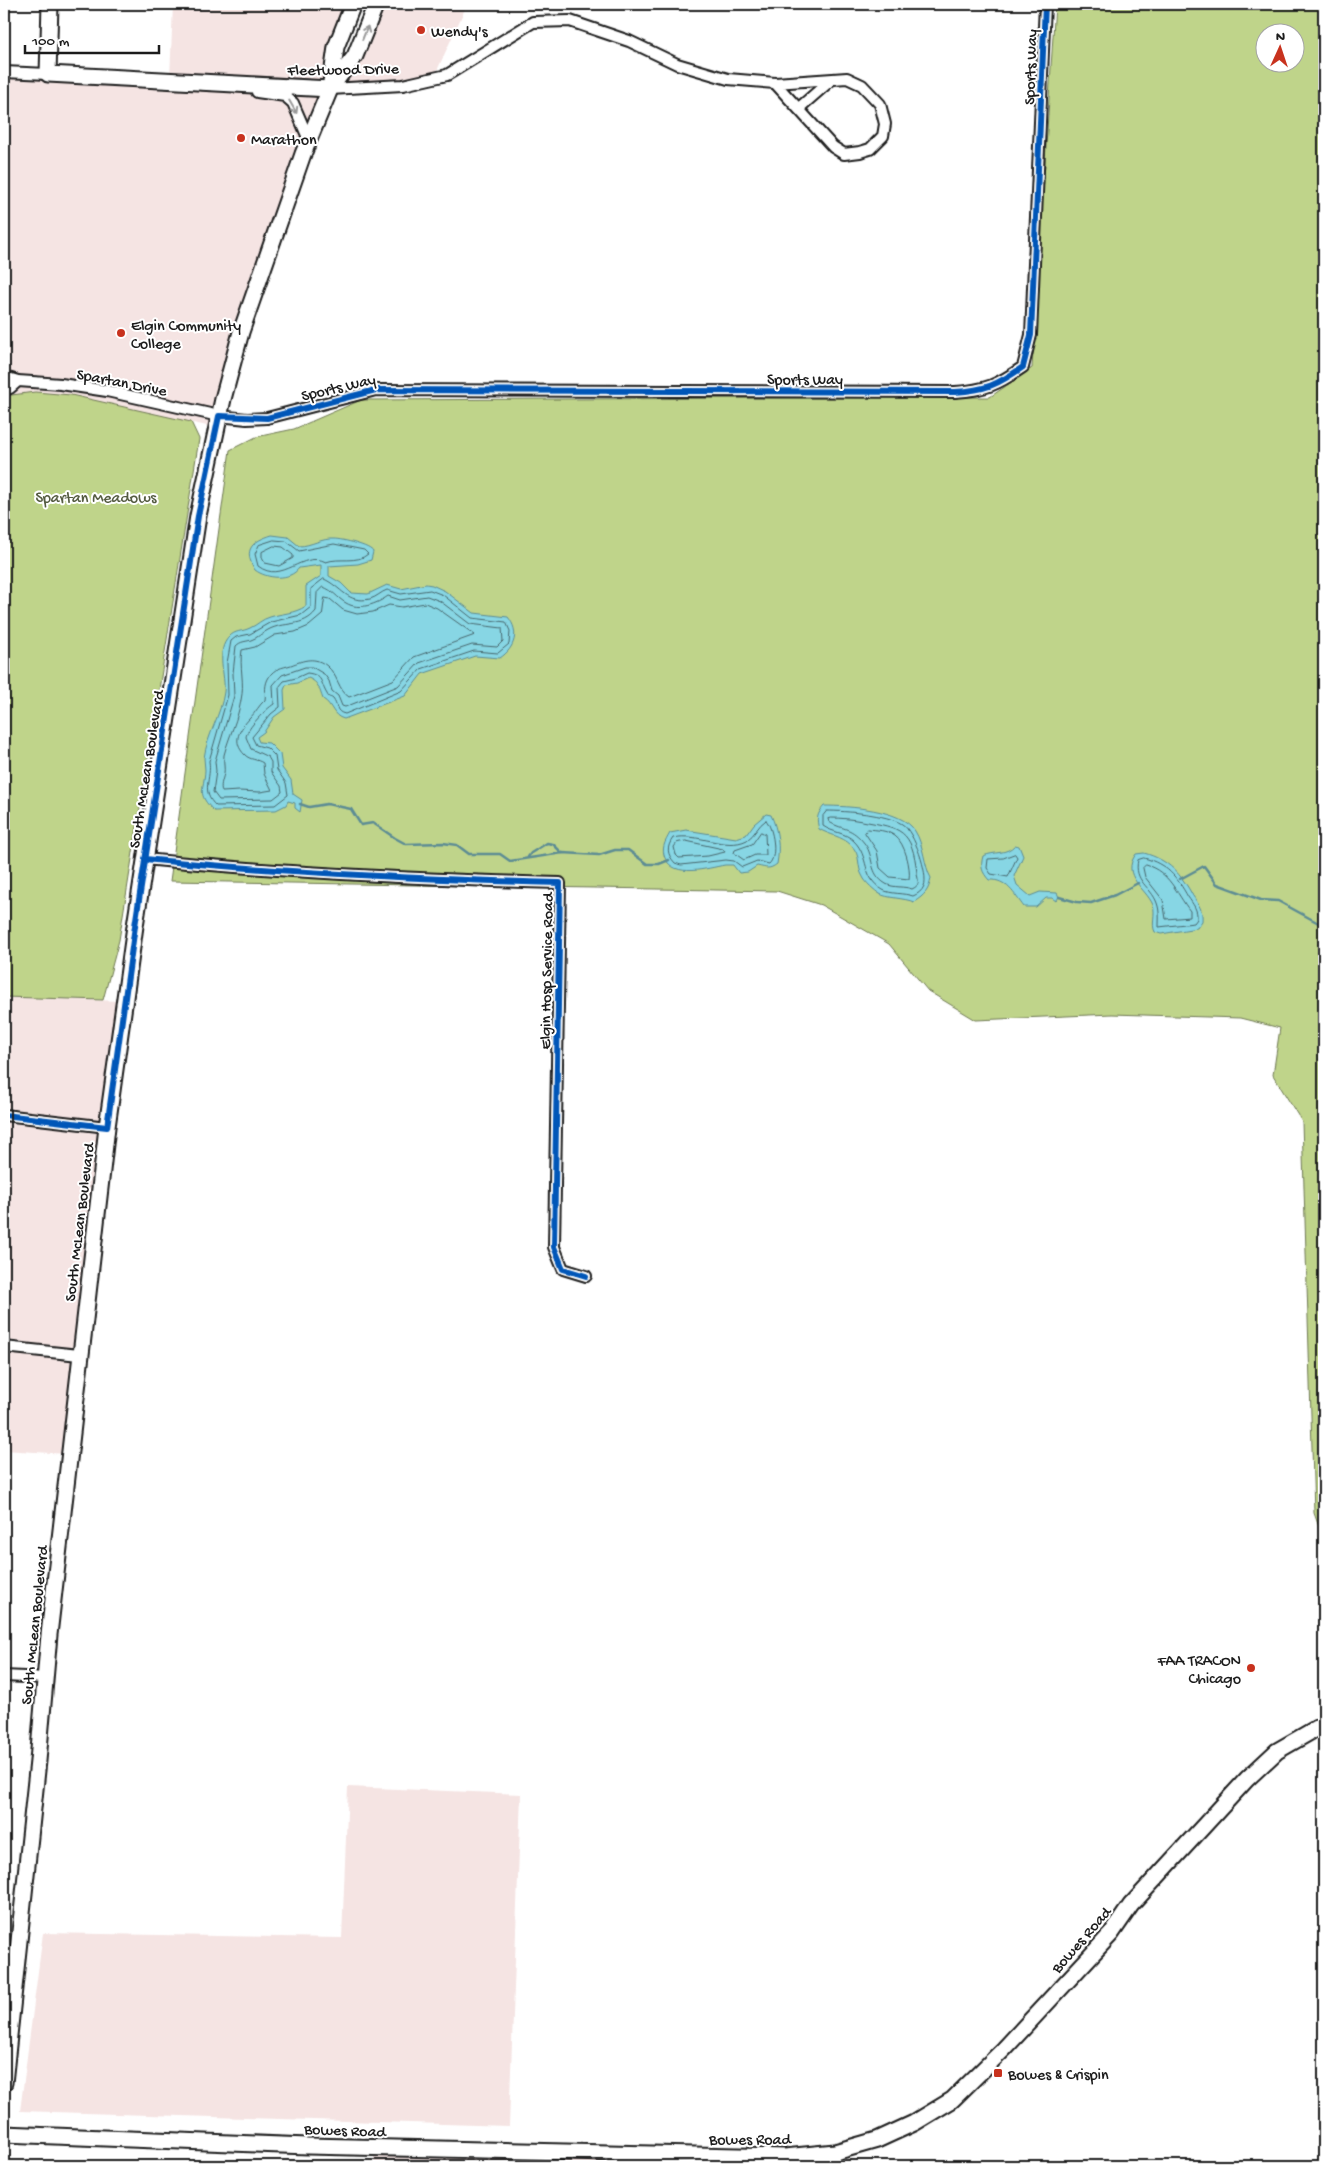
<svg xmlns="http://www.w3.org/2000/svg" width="1328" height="2170" font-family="'Gochi Hand',sans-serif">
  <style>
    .built { fill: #f5e4e3 }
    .green { fill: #bfd48a; stroke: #6e7853; fill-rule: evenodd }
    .water { fill: #87d6e4; stroke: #5c8c94 }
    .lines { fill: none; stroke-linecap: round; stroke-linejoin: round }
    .shore { stroke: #47666c; stroke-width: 1 }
    .stream { stroke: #5c8c94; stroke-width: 2.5 }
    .street-casing { stroke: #1c1c1c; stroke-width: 14 }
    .secondary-casing { stroke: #1c1c1c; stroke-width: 19 }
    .street { stroke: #fff; stroke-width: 10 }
    .secondary { stroke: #fff; stroke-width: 15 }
    .cycleway-casing { stroke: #fff; stroke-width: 9 }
    .cycleway { stroke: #0057b8; stroke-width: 6 }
    .oneway { stroke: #999 }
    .poi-dot { fill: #c8321e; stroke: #fff; stroke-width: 2 }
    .labels { text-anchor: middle; stroke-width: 4; stroke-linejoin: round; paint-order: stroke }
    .poi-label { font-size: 16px; fill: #1c1c1c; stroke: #fff; text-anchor: start }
    .street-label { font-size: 16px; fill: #1c1c1c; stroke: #fff }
    .park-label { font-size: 16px; fill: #555c42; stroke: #fff }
  </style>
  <rect width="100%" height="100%" fill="#fff"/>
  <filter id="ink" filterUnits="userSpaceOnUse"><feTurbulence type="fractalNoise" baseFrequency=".02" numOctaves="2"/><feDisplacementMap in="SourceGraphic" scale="10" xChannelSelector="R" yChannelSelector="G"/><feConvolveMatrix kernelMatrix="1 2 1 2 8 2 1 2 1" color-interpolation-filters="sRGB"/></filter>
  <g filter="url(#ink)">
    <g class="built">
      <path d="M 173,4 L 350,4 L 328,86 L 170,79 Z"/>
      <path d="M 378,4 L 455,4 L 465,9 L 435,75 L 402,83 L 335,86 Z"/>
      <path d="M 4,77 L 327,91 L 212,427 L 85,400 L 4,398 Z"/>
      <path d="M 4,997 L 121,1001 L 66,1454 L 4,1450 Z"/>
      <path d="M 348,1787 L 521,1794 L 509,2126 L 20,2111 L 43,1933 L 342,1938 Z"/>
      <path d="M 374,2152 L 766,2164 L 766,2166 L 374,2166 Z"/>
    </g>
    <g class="green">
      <path d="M 1055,4 L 1324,4 L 1324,1535 L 1322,1535 L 1314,1513 L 1302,1122 L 1273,1075 L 1280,1028 L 1240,1018 L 1112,1014 L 976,1020 L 928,991 L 889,944 L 821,905 L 777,891 L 170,881 L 230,450 L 256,437 L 294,429 L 361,400 L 990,397 L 1032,368 ZM 1266,32 L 1296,32 L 1296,62 L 1266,62 Z"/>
      <path d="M 35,392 L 71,395 L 191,422 L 199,439 L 119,940 L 103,1000 L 4,997 L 4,396 Z"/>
    </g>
    <g class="water">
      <path d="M 272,535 L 288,537 L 299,546 C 311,546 322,538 334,539 C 342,539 371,546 373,552 L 371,560 L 358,564 L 329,566 L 329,576 L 341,583 L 351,593 L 368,594 L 387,585 L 401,589 L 426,584 L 432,585 L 445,591 L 474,613 L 508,617 C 520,632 515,648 500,658 L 475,656 L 422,674 L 405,696 L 344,719 C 332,716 333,705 323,699 C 319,689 319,682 308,678 L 297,683 L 286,685 L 284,690 L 285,709 L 274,717 L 264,732 L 257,737 L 259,742 L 269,743 L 280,754 L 282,768 L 291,780 L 293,794 L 302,800 L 300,812 L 295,808 L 295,803 L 288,801 L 286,805 L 276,810 L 214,811 C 196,793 204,791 205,770 C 205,766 204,762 204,758 C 207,735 221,715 224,692 C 226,676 215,651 229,637 C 235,630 242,632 250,628 C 257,625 262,619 270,617 C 282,613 294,614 306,606 L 306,586 L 321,576 L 321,565 L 299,568 C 290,581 267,579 255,570 C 242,549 253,541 272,535 Z"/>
      <path d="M 824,806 C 848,806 902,809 915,831 C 924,845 924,866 931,878 C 929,890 925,895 914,902 C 905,898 886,898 880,894 C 875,891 865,882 863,877 C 856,866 862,856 851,845 C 842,836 829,835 819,829 C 816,819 817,814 824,806 Z"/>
      <path d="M 766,814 L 771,815 C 778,830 780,848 777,864 C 769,870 767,868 757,866 L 748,872 L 739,873 L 733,865 L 725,865 C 708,868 674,879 665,858 C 661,848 665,842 670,833 L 686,830 L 736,838 L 746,835 L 754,824 Z"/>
      <path d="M 1015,845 L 1019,846 L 1023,856 L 1014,876 L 1017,885 L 1030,896 L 1040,892 L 1057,893 L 1059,897 L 1056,901 L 1052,898 L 1046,898 L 1036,907 L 1024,907 C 1014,894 1007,879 989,880 C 982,872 980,867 983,856 C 995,851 1006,855 1015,845 Z"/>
      <path d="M 1144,853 C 1169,860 1181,874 1193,896 C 1199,905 1203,910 1202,921 L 1197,928 L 1161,934 L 1155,932 C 1151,924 1156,914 1153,905 C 1146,888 1120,876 1136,854 Z"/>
    </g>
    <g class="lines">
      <g class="shore">
        <path d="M 274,540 L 286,541 L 299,551 L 334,544 L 364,550 L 368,554 C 357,564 339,557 326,562 C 302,550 283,585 258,566 L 255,554 L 259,545 Z"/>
        <path d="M 274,546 L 283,547 L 293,555 L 293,558 L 279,566 L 265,563 L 262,558 L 262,552 Z"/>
        <path d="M 324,579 C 342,587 347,604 370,599 C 377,597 381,592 387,590 L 401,594 L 430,590 L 443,595 L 472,618 L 506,622 L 510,631 L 509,644 L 498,653 L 474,651 L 421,669 L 401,691 L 345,714 C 335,712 338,705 333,699 C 330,696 329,699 327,694 C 320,683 324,675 307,673 L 296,678 L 284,681 L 279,687 L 280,707 L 271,714 L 252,737 L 256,745 L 267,748 L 275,756 L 277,770 L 286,783 L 288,795 L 275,805 L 216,806 C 200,791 212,779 209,761 L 228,695 L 227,663 L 231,641 L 236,637 L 250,634 L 271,622 L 301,615 L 311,607 L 311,589 Z"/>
        <path d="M 323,587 C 333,590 337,598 346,603 C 359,611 377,604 388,596 L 400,600 L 427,596 L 440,601 L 470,624 L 502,628 L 503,641 L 497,647 L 472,645 L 419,663 L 398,686 L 345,707 L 342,706 L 338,696 L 332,691 L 329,681 L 324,674 L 312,667 L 305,667 L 282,675 L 273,685 L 274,704 C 266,709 247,728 246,737 L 251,749 L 268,757 L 271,762 L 271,772 L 281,786 L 282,792 L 273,799 L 219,800 L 213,792 L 216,771 L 215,761 L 234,696 L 233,673 L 236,646 C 241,641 245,642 251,640 C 257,638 262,633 268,630 C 284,621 303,628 316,611 L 317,593 Z"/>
        <path d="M 325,598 L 330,599 L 343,610 L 357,614 L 373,612 L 389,605 L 402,607 L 425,603 L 437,608 L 475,635 L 414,657 L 393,680 L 349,697 C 338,690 338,675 327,666 C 315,656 304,660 291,665 C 282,668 274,668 269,677 C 264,685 266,692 265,700 C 259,705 256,712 250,718 C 240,729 231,741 245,755 C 250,760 257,759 263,763 L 264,774 L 272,790 L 260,792 L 239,791 L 222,792 C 220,786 222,781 224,774 C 225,768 223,762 224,755 C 229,736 238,719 241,700 C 245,683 239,667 242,650 L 255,647 L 275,635 L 295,632 L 309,626 L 322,615 Z"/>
        <path d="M 827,811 C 846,811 886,814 902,824 C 914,831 929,875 924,886 C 922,891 918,894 913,896 C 904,893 890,894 883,890 C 861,877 870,857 854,841 C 845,832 833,833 823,826 L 823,816 Z"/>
        <path d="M 831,818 C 842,818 851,819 862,821 C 901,828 912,829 917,873 C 918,881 921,885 912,889 C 905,886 893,888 886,884 C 868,873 875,858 865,844 C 851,826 845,831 829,822 L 828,819 Z"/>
        <path d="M 766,820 C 773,828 778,856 769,864 L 757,861 L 742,867 L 734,861 L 726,860 L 681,865 L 675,863 C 667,854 666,848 673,838 C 697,832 726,851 747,840 C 755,835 758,825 766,820 Z"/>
        <path d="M 868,829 C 876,830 887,830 895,836 C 905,843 911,868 909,879 L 890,877 L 880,868 L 877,851 L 865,833 Z"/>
        <path d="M 761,832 L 765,834 L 766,855 L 755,855 L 744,860 L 734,853 L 735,850 L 752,844 Z"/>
        <path d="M 686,841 L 723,849 L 725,852 L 708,856 L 679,858 L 676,855 L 674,847 L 677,843 Z"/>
        <path d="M 1015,854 L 1017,857 L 1008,877 L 991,874 L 987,868 L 988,859 L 1003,858 Z"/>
        <path d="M 1144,858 C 1167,864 1177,877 1188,897 C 1193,904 1198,910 1197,919 L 1194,923 L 1159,927 C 1159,919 1160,911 1157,903 C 1151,886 1133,882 1138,860 Z"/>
        <path d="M 1146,865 C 1170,872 1176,893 1190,911 L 1190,917 L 1166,919 L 1163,900 L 1145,877 L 1143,868 Z"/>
      </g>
      <g class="stream">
        <path d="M 300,804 L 309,807 L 327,804 L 351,809 L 361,825 L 373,823 L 395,838 L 406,844 L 443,843 L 457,845 L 469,854 L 500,854 L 510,861 L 563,853 L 599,855 L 615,850 L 628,850 L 647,864 L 659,864 L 669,860"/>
        <path d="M 528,857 L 531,853 L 547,843 L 553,844 L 562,853"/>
        <path d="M 1180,879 L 1204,866 L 1217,884 L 1261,900 L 1278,901 L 1324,926"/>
        <path d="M 1059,897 L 1077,902 L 1091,903 L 1115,895 L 1138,883"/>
      </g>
      <g class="street-casing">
        <g id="street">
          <path d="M 4,72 L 48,74"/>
          <path d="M 847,78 L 862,85 L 880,104 L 885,124 L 883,136 L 870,149 L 860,152 L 844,154 L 833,147 L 775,83 Z"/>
          <path d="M 330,89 L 403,85 L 447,75 L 533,22 L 570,21 L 629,41 L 677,64 L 728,79 L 775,83"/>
          <path d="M 257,92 L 285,96 L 293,103 L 309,140"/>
          <path d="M 799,108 L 831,80"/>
          <path d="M 4,380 L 8,378 L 18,381 L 61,384 L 107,391 L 219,416 L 247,419 L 267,418 L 376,390 L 955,392 C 986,390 997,385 1023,367 L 1031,335 L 1045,4"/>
          <path d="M 4,389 L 10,388 L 18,381"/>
          <path d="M 145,859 C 283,873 422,879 560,883 L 554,1247 L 563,1269 L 586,1276"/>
          <path d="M 4,1115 L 107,1127"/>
          <path d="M 4,1347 L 79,1355"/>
          <path d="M 4,1676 L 45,1678"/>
        </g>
      </g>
      <g class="secondary-casing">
        <g id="secondary">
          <path d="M 50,4 L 48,74 L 330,89"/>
          <path d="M 331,87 L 355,56 L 376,4"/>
          <path d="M 4,2083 L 38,1761 L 49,1635 L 107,1127 L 135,926 L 198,516 L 223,399 L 241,332 L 303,154 L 330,89 L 336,47 L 353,4"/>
          <path d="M 4,2134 L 308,2146 L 785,2157 L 835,2152 L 877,2140 L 914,2123 L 952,2100 L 1004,2049 L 1111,1934 L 1131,1905 L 1247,1779 L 1277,1751 L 1324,1724"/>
        </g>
      </g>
      <use href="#street" class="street"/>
      <use href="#secondary" class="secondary"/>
      <g class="cycleway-casing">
        <g id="cycleway">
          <path d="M 145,859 C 283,873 422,879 560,883 L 554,1247 L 563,1269 L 586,1276"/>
          <path d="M 4,1115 L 107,1127 L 135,926 L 198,516 L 219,416 L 267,418 L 376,390 L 955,392 C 986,390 997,385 1023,367 L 1031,335 L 1045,4"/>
        </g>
      </g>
      <use href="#cycleway" class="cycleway"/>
    </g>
    <defs><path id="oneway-shaft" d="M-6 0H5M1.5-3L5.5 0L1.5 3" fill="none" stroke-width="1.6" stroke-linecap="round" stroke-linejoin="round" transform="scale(1.25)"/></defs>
    <g class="oneway">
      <use href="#oneway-shaft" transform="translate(365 33) rotate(-68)"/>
      <use href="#oneway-shaft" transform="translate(293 107) rotate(60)"/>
    </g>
  </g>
  <g class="poi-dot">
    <circle cx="421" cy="30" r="5"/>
    <circle cx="241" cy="138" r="5"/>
    <circle cx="121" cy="333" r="5"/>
    <circle cx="1251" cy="1668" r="5"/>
    <rect x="993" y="2068" width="10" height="10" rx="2.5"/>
  </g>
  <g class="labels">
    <g class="poi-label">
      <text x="431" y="36">Wendy's</text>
      <text x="251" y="144">Marathon</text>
      <text x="131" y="330">Elgin Community<tspan x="131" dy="18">College</tspan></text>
      <text x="1241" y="1665" text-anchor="end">FAA TRACON<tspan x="1241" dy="18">Chicago</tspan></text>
      <text x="1008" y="2079">Bowes &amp; Crispin</text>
    </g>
    <g class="street-label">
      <text transform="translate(1029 67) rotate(-88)" y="6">Sports Way</text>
      <text transform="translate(343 68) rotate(-1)" y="6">Fleetwood Drive</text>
      <text x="805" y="384">Sports Way</text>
      <text transform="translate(122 381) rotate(11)" y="6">Spartan Drive</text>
      <text transform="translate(338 386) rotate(-13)" y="6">Sports Way</text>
      <text transform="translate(145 769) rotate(-81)" y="6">South McLean Boulevard</text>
      <text transform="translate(545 971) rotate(-89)" y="6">Elgin Hosp Service Road</text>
      <text transform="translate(78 1222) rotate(-83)" y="6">South McLean Boulevard</text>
      <text transform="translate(33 1625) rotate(-84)" y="6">South McLean Boulevard</text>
      <text transform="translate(1080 1939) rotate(-49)" y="6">Bowes Road</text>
      <text transform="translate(345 2129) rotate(2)" y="6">Bowes Road</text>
      <text x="750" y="2144">Bowes Road</text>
    </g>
    <g class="park-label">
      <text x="96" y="502">Spartan Meadows</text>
    </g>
  </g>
  <rect width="1328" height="2170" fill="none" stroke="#fff" stroke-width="20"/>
  <rect x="10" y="10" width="1308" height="2150" fill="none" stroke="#1c1c1c" stroke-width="2" filter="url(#ink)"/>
  <g transform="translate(1280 48) rotate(3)"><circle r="24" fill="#ffffff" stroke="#a4a4a4"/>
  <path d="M0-4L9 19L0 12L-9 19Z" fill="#c8321e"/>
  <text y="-8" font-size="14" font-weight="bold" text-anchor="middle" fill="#1c1c1c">N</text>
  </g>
  <path d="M25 45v8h134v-8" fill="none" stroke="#1c1c1c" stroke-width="2.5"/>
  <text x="32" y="45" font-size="15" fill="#1c1c1c" stroke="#ffffff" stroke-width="4" paint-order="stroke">100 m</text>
</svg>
